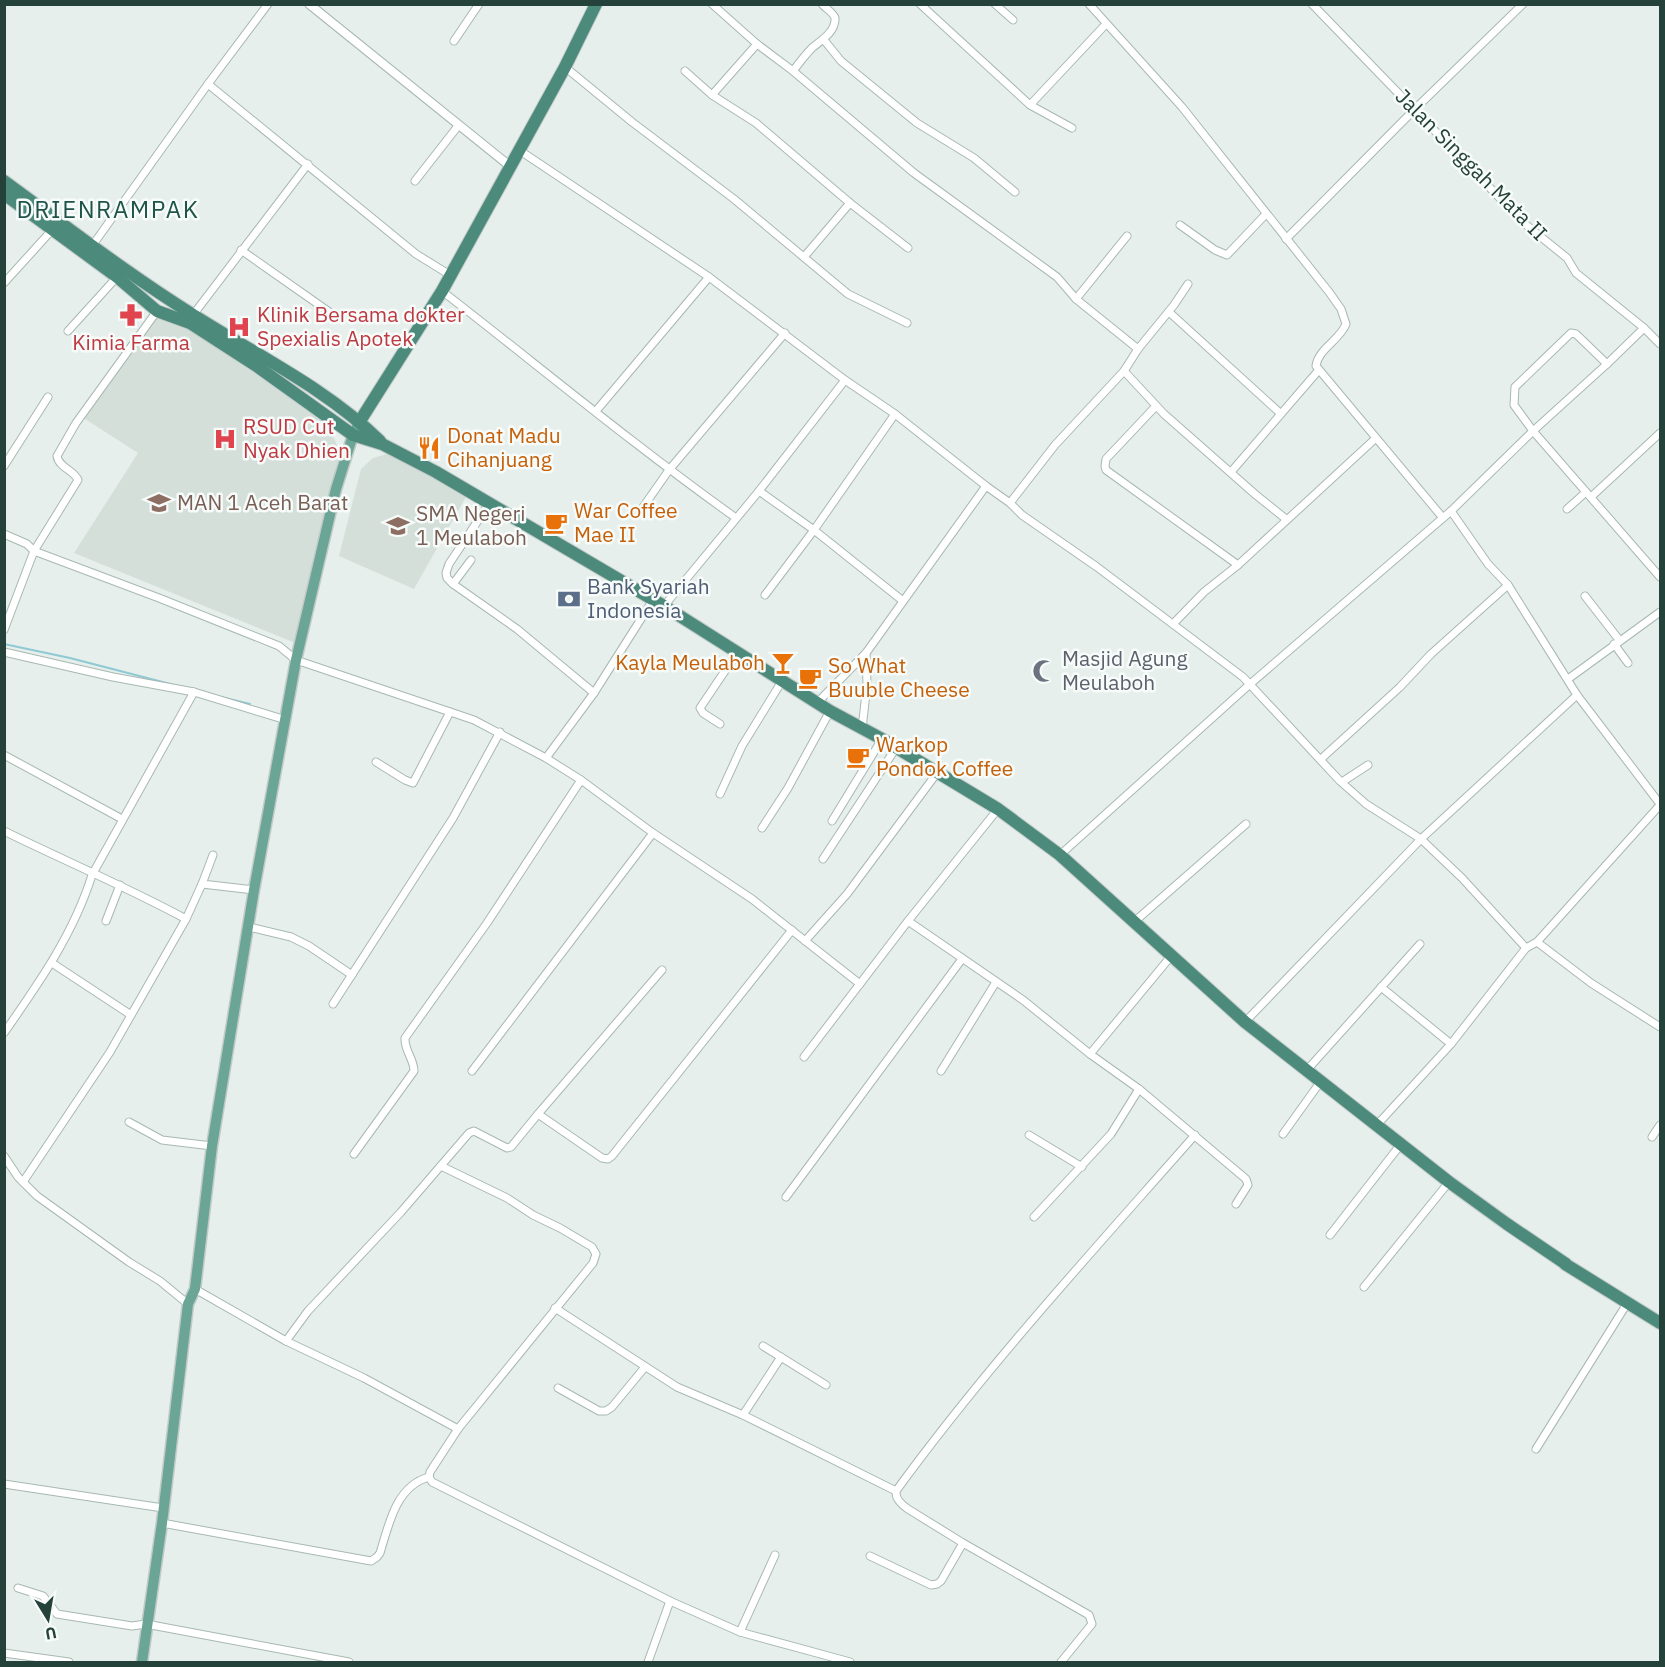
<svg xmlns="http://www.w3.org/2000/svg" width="1665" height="1667" font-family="'IBM Plex Sans',sans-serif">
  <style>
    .built { fill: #d4dfda }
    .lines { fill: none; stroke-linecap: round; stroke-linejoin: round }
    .stream { stroke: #8ec9d4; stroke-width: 2 }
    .minor-casing { stroke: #a8b8b2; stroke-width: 9 }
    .tertiary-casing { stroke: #a8b8b2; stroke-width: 10 }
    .primary-casing { stroke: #c2cac8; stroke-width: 13 }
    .trunk-casing { stroke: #c2cac8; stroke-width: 14 }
    .minor { stroke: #fff; stroke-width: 7 }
    .tertiary { stroke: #fff; stroke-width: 8 }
    .primary { stroke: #6aa596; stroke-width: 10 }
    .trunk { stroke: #4c8a7c; stroke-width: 12 }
    .labels { text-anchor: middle; stroke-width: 5; stroke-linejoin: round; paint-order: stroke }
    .street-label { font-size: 21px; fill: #24423a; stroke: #f7fbf9 }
    .health-label { font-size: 21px; fill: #be3a42; stroke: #f7fbf9; text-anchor: start }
    .food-label { font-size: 21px; fill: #c56008; stroke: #f7fbf9; text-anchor: start }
    .education-label { font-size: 21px; fill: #785e54; stroke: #f7fbf9; text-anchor: start }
    .service-label { font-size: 21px; fill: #4e5e75; stroke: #f7fbf9; text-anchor: start }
    .worship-label { font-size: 21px; fill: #5b616d; stroke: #f7fbf9; text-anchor: start }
    .quarter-label { font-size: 24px; letter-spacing: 1.5px; fill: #1f5548; stroke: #f7fbf9 }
  </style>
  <rect width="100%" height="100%" fill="#e6efeb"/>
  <g class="built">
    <path d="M 157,309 L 316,414 L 329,428 L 339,449 L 340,469 L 298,644 L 74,553 L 138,453 L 79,415 Z"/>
    <path d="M 394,452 L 467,495 L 414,589 L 339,556 L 361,469 L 373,458 Z"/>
  </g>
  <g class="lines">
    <g class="stream">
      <path d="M 4,644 L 70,658 L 178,686"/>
      <path d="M 221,697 L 250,704"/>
    </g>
    <g class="minor-casing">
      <g id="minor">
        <path d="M 712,4 L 757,44 L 793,71 L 914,173 L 1057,277 L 1076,299 L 1138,349"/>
        <path d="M 920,4 L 1030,105 L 1072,128"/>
        <path d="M 995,4 L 1013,20"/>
        <path d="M 1089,4 L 1182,107 L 1329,292 L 1341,309 L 1346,324 C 1340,340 1318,349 1316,366 L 1443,518"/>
        <path d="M 1312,4 L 1525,224 L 1567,258 L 1576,273 L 1644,328 L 1660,344"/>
        <path d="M 824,40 L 841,61 L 917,123 L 974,158 L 1015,192"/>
        <path d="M 454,41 L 479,4"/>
        <path d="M 757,44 L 712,95 L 756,123 L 850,203"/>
        <path d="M 565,67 L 632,122 L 734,199 L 848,294 L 907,323"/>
        <path d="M 685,71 L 712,95"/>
        <path d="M 793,71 C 799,63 805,55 812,48 C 820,41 836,32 835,18 C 834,13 825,8 822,4"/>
        <path d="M 208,84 L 416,254 L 450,275"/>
        <path d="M 1030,105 L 1106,24"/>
        <path d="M 519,150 L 709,277 L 845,380 L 895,414 L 986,486 L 1010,503 L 1022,515 L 1097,567 L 1243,677 L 1340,781 L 1366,804 L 1421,839 L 1462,878 L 1526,948"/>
        <path d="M 415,181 L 458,126"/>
        <path d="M 1180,225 L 1215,250 L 1227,255 L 1266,214"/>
        <path d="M 1286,239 L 1415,109 L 1523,4"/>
        <path d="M 92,246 L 208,84 L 268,4"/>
        <path d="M 241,250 L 335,316"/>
        <path d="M 804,257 L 850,203 L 908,248"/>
        <path d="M 4,283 L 52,230"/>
        <path d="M 442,291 C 540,367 635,446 736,518"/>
        <path d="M 1076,299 L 1127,236"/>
        <path d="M 1169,312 L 1280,413"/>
        <path d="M 193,315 L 308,164"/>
        <path d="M 68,331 L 117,277"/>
        <path d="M 1607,364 L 1576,334 L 1571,333 L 1515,387 L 1514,405 L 1533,431 L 1660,577"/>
        <path d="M 1124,371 L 1164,414 L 1256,495 L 1286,519"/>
        <path d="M 1156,406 L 1106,459 L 1105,466 L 1106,470 L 1238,565"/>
        <path d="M 596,411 L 709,277"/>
        <path d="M 4,466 L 48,397"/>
        <path d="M 1231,472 L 1318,371"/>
        <path d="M 759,491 L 814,530 L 903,601"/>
        <path d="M 1591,497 L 1660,433"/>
        <path d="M 1010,503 L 1055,445 L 1124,371 L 1138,349 L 1174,305 L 1188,284"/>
        <path d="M 489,504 L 449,564 L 446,573 L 447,578 L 453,584 L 517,629 L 594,693"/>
        <path d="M 1567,509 L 1586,492"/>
        <path d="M 641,510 L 669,470 L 785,333"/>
        <path d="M 1451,511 L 1488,564 L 1508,585 L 1577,695 L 1660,804"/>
        <path d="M 4,534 L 27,544 L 34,551 L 159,598 L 279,646 L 296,660 L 474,720 L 546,758 L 581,780 L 653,833 L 752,899 L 860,984"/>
        <path d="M 453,584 L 471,560"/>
        <path d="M 765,595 L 814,530 L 895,414"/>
        <path d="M 1585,596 L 1620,641"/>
        <path d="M 664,606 L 759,491 L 845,380"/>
        <path d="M 1173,624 L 1204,592 L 1238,565 L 1376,438"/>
        <path d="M 4,630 L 34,551 L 78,480 C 74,470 59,468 57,456 L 76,423 L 157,311"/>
        <path d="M 1614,644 L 1628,663"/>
        <path d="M 4,652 L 113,677 L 194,692 L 286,720"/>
        <path d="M 1568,679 L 1660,612"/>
        <path d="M 817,703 L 866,653 L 986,486"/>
        <path d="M 720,724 L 703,713 L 700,708 L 737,653"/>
        <path d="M 862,729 L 867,684 L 866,653"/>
        <path d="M 4,755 L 122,819"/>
        <path d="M 546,758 L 594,693 L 653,600"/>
        <path d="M 1321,759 L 1400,687 L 1431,654 L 1508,585"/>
        <path d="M 376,762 L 405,780 L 413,783 L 450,712"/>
        <path d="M 1342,782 L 1368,765"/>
        <path d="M 720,794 L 742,746 L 782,681"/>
        <path d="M 832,821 L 882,739"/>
        <path d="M 762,828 L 788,788 L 830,711"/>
        <path d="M 4,831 C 65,861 127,887 186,919 L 110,1052 L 23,1182"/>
        <path d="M 213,855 L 202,884 L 254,890"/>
        <path d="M 1060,855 L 1249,685 L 1451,511 L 1533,431 L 1607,364 L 1644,328"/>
        <path d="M 823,859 L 896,748"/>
        <path d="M 186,919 L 202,884"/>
        <path d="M 106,921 L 120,885"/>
        <path d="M 908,921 L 1023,1000 L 1090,1054 L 1139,1089 L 1246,1179 L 1248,1185 L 1236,1204"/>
        <path d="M 1134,922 L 1246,824"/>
        <path d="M 249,927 L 291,937 L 309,946 L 352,975"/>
        <path d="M 805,941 L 847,894 L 937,773"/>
        <path d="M 1537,942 L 1591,983 L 1660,1027"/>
        <path d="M 52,963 L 131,1015"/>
        <path d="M 1381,987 L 1451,1044"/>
        <path d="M 333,1004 L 453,818 L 500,732"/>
        <path d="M 1245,1022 L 1421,839 L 1577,695"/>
        <path d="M 4,1033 C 39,983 74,933 92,875 L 194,692"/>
        <path d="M 1090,1054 L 1172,955"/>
        <path d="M 804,1057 L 908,921 L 998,809"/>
        <path d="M 1307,1070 L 1420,944"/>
        <path d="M 472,1071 L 653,833"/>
        <path d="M 941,1071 L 996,982"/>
        <path d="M 538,1114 L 662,970"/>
        <path d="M 129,1122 L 162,1140 L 212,1146"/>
        <path d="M 1376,1126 L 1451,1044 L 1526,948 L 1537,942 L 1660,805"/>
        <path d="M 1283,1134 L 1321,1081"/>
        <path d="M 1029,1135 L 1082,1167"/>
        <path d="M 1652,1137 L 1660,1125"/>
        <path d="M 354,1154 L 414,1071 C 414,1059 404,1050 405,1038 L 487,923 L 581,780"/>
        <path d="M 4,1156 L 18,1177 L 37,1196 L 129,1262 L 160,1281 L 188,1304"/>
        <path d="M 441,1166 L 507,1198 L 533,1215 L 560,1228 L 592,1247 L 596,1254 L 593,1263 L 458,1429 L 430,1472 L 429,1477 L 432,1482 L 670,1601 L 740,1632 L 850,1662"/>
        <path d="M 786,1197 L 962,959"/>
        <path d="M 1034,1217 L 1111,1134 L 1139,1089"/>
        <path d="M 1330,1235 L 1401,1144"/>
        <path d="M 1364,1287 L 1449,1182"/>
        <path d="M 195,1289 L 286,1341 L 364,1378 L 458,1429"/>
        <path d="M 555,1308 L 677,1387 L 743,1415 L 896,1491"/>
        <path d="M 286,1341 L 308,1311 L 401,1212 L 469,1133 L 474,1131 L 507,1148 L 511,1147 L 538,1114 L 602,1158 L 608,1159 L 612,1156 L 792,930"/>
        <path d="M 763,1346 L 826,1385"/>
        <path d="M 558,1388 L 599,1411 L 606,1411 L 612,1407 L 645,1367"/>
        <path d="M 743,1415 L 781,1357"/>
        <path d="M 1536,1449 L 1628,1302"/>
        <path d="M 4,1484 L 163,1508"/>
        <path d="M 162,1523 L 371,1561 L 377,1557 L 380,1553 C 389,1524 396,1486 429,1477"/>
        <path d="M 870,1556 L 931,1585 L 937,1584 L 941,1581 L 963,1543"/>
        <path d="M 18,1588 L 43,1596 L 57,1614 L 132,1626 L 146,1624 L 349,1662"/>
        <path d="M 740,1632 L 775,1555"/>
        <path d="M 4,1653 L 69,1662"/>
        <path d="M 648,1662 L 670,1601"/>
        <path d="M 1061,1662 L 1092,1624 L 1089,1615 L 963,1543 L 908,1509 C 902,1505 895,1499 896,1491 C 987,1366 1093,1251 1195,1135"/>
      </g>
    </g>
    <g class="tertiary-casing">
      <path id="tertiary" d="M 309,4 L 511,167"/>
    </g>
    <g class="primary-casing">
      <path id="primary" d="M 142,1662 L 162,1523 L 188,1304 L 195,1289 L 212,1146 L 254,890 L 296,660 L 336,489 L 353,435 L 360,421"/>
    </g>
    <g class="trunk-casing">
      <g id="trunk">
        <path d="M 4,181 C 67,227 129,275 195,316 C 258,356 327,389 380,441"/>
        <path d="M 4,194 L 117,277 L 157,311 L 190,323 L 258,367 L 353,435 L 382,444 L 436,472 L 664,606 L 830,711 L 882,739 L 998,809 L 1060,855 L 1245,1022 L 1449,1182 L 1507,1224 L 1566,1264 L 1565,1264 L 1660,1323"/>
        <path d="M 360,421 L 442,291 L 565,67 L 596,4"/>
      </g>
    </g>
    <use href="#minor" class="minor"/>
    <use href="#tertiary" class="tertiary"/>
    <use href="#primary" class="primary"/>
    <use href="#trunk" class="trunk"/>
  </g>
  <defs>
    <g id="pharmacy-bare" transform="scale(1.8)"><path d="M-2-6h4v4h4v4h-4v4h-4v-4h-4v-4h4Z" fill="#e0444e" stroke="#f7fbf9" stroke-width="2.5" paint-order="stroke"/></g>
    <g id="hospital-bare" transform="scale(1.8)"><path d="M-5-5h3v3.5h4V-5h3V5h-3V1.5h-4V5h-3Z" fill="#e0444e" stroke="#f7fbf9" stroke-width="2.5" paint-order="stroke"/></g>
    <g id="restaurant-bare" transform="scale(1.8)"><path d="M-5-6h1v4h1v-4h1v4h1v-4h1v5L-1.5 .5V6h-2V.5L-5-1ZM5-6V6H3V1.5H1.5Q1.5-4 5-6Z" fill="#e8710a" stroke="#f7fbf9" stroke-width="2.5" paint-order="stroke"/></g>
    <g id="school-bare" transform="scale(1.8)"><path d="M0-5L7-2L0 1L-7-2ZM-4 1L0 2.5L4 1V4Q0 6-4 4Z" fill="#8d6e63" stroke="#f7fbf9" stroke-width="2.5" paint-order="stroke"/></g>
    <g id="cafe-bare" transform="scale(1.8)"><path d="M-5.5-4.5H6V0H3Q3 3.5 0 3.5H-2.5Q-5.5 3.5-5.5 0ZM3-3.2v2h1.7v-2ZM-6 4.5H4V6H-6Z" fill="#e8710a" stroke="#f7fbf9" stroke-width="2.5" paint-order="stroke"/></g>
    <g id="bank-bare" transform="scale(1.8)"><path d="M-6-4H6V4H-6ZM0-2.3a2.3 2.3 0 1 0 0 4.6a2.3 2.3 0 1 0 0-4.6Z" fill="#5c6f8a" stroke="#f7fbf9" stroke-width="2.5" paint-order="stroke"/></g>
    <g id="bar-bare" transform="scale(1.8)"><path d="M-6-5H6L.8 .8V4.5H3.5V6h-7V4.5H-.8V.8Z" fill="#e8710a" stroke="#f7fbf9" stroke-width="2.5" paint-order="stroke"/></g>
    <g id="mosque-bare" transform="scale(1.8)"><path d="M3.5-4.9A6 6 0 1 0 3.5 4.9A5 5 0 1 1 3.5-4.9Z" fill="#6b7280" stroke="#f7fbf9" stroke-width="2.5" paint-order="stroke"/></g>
  </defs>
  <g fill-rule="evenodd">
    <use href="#pharmacy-bare" x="131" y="315"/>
    <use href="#hospital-bare" x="239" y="327"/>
    <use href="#hospital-bare" x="225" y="439"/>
    <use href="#restaurant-bare" x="429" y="448"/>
    <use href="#school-bare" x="159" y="503"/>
    <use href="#cafe-bare" x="556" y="523"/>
    <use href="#school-bare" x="398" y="526"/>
    <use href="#bank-bare" x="569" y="599"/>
    <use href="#bar-bare" x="783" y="663"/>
    <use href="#mosque-bare" x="1044" y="671"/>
    <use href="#cafe-bare" x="810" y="678"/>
    <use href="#cafe-bare" x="858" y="757"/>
  </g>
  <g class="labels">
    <g class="street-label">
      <text transform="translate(1471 165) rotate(45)" y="7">Jalan Singgah Mata II</text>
    </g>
    <g class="health-label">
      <text x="257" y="322">Klinik Bersama dokter<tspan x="257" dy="24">Spexialis Apotek</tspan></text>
      <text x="131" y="350" text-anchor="middle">Kimia Farma</text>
      <text x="243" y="434">RSUD Cut<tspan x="243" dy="24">Nyak Dhien</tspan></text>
    </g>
    <g class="food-label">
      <text x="447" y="443">Donat Madu<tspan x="447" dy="24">Cihanjuang</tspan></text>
      <text x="574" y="518">War Coffee<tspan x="574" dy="24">Mae II</tspan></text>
      <text x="765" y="670" text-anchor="end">Kayla Meulaboh</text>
      <text x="828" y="673">So What<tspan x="828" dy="24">Buuble Cheese</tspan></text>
      <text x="876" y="752">Warkop<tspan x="876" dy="24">Pondok Coffee</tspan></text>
    </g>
    <g class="education-label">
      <text x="177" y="510">MAN 1 Aceh Barat</text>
      <text x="416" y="521">SMA Negeri<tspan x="416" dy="24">1 Meulaboh</tspan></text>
    </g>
    <g class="service-label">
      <text x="587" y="594">Bank Syariah<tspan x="587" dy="24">Indonesia</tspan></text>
    </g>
    <g class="worship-label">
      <text x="1062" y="666">Masjid Agung<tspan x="1062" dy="24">Meulaboh</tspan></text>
    </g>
    <g class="quarter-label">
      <text x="108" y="218">DRIENRAMPAK</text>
    </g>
  </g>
  <rect width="1665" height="1667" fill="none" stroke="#24423a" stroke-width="12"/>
  <g transform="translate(48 1619) rotate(169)" stroke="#f7fbf9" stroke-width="4.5" paint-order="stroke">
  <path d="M0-4.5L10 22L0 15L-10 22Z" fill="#24423a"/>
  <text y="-9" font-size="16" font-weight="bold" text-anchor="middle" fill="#24423a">U</text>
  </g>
</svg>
